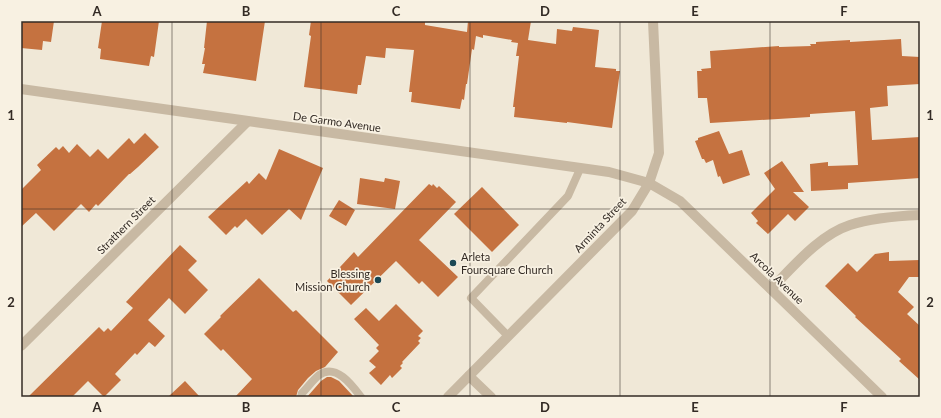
<svg xmlns="http://www.w3.org/2000/svg" width="941" height="418" font-family="Lato,sans-serif">
  <style>
    .building { fill: #c57240 }
    .lines { fill: none; stroke-linecap: round; stroke-linejoin: round }
    .lane { stroke: #c8b9a3; stroke-width: 8 }
    .street { stroke: #c8b9a3; stroke-width: 10 }
    .grid { fill: none; stroke: #332b25; stroke-width: 1; stroke-opacity: 0.55 }
    .poi-dot { fill: #1b4854; stroke: #f8f1e2; stroke-width: 1.5 }
    .labels { text-anchor: middle; stroke-width: 3.5; stroke-linejoin: round; paint-order: stroke }
    .street-label { font-size: 11px; fill: #332b25; stroke: #f8f1e2 }
    .poi-label { font-size: 11px; fill: #332b25; stroke: #f8f1e2; text-anchor: start }
    .neatline { fill: none; stroke: #332b25; stroke-width: 1.5 }
    .grid-label { font-size: 13px; text-anchor: middle; font-weight: bold; fill: #332b25 }
  </style>
  <rect width="100%" height="100%" fill="#f0e8d7"/>
  <g class="building">
    <path d="M 21,21 L 54,21 L 51,42 L 43,41 L 42,50 L 21,48 Z"/>
    <path d="M 102,21 L 159,21 L 154,57 L 151,56 L 149,66 L 100,59 L 101,49 L 98,48 Z"/>
    <path d="M 207,21 L 265,21 L 256,81 L 203,73 L 205,64 L 202,64 L 205,48 L 204,48 Z"/>
    <path d="M 311,21 L 425,21 L 425,25 L 467,32 L 468,21 L 531,21 L 528,40 L 556,44 L 557,29 L 572,31 L 573,27 L 599,30 L 595,67 L 616,69 L 616,71 L 620,71 L 612,128 L 567,122 L 567,123 L 514,117 L 515,107 L 513,107 L 519,56 L 516,56 L 518,43 L 511,42 L 512,40 L 483,35 L 483,38 L 476,36 L 474,50 L 472,49 L 467,84 L 466,84 L 464,100 L 462,99 L 460,109 L 411,102 L 412,92 L 409,92 L 414,50 L 386,48 L 385,58 L 366,56 L 361,85 L 358,85 L 357,94 L 304,87 L 311,36 L 309,35 Z"/>
    <path d="M 901,39 L 902,56 L 920,57 L 920,84 L 887,86 L 888,106 L 870,108 L 872,140 L 920,137 L 920,178 L 848,183 L 848,189 L 811,191 L 810,164 L 828,162 L 828,166 L 858,165 L 855,111 L 810,114 L 810,117 L 710,123 L 707,98 L 698,98 L 697,71 L 702,71 L 701,69 L 711,68 L 710,51 L 779,46 L 779,47 L 811,46 L 810,44 L 816,44 L 816,42 L 850,40 L 850,42 Z"/>
    <path d="M 719,131 L 729,154 L 742,150 L 750,175 L 723,184 L 720,176 L 718,177 L 713,160 L 706,163 L 704,159 L 702,159 L 695,141 L 698,140 L 698,138 Z"/>
    <path d="M 145,133 L 159,147 L 138,167 L 130,174 L 129,174 L 98,206 L 96,204 L 89,212 L 81,204 L 54,231 L 36,213 L 21,227 L 21,190 L 41,170 L 37,165 L 56,147 L 59,150 L 63,146 L 69,153 L 77,144 L 90,157 L 98,149 L 108,159 L 129,138 L 134,144 Z"/>
    <path d="M 279,149 L 323,168 L 301,220 L 289,209 L 262,235 L 246,219 L 237,228 L 235,226 L 226,235 L 208,217 L 247,181 L 249,184 L 259,173 L 266,180 Z"/>
    <path d="M 782,161 L 804,192 L 793,192 L 809,207 L 795,221 L 788,214 L 768,234 L 756,223 L 758,221 L 751,213 L 775,189 L 764,173 Z"/>
    <path d="M 360,178 L 384,182 L 385,178 L 400,181 L 395,209 L 357,204 Z"/>
    <path d="M 429,184 L 432,186 L 433,184 L 437,188 L 439,186 L 456,202 L 419,240 L 458,277 L 438,297 L 422,281 L 419,284 L 396,261 L 351,305 L 327,281 L 354,252 L 358,257 Z"/>
    <path d="M 482,187 L 519,225 L 492,252 L 454,214 Z"/>
    <path d="M 339,200 L 355,210 L 346,226 L 329,216 Z"/>
    <path d="M 180,245 L 197,261 L 188,270 L 208,290 L 185,314 L 169,298 L 148,320 L 165,336 L 155,347 L 149,342 L 137,355 L 135,353 L 115,374 L 121,380 L 104,397 L 88,381 L 72,397 L 28,397 L 99,327 L 104,332 L 108,328 L 111,331 L 133,308 L 126,302 Z"/>
    <path d="M 889,252 L 889,261 L 920,260 L 920,277 L 909,277 L 898,292 L 914,307 L 907,314 L 920,326 L 920,380 L 899,361 L 901,359 L 855,317 L 856,316 L 825,286 L 848,263 L 857,272 L 875,254 Z"/>
    <path d="M 259,278 L 293,312 L 296,310 L 338,352 L 325,367 L 316,371 L 308,378 L 298,390 L 296,397 L 235,397 L 252,379 L 223,349 L 221,351 L 204,334 L 221,317 L 220,316 Z"/>
    <path d="M 396,304 L 423,331 L 418,336 L 421,338 L 418,341 L 420,343 L 402,362 L 403,363 L 400,366 L 402,368 L 392,378 L 390,375 L 381,385 L 369,373 L 376,367 L 369,361 L 379,351 L 376,348 L 379,345 L 354,319 L 366,308 L 379,321 Z"/>
    <path d="M 327,377 L 331,377 L 339,381 L 354,397 L 307,397 L 321,381 Z"/>
    <path d="M 185,381 L 200,397 L 168,397 Z"/>
  </g>
  <g class="lines">
    <g class="lane">
      <path d="M 508,336 L 471,298 L 568,196 L 580,169"/>
      <path d="M 301,397 L 302,393 C 307,388 313,380 319,375 C 336,363 352,385 361,397"/>
    </g>
    <g class="street">
      <path d="M 21,89 L 609,172 L 649,183 L 680,201 L 882,397"/>
      <path d="M 771,289 C 793,267 819,235 850,225 C 871,218 897,216 920,215"/>
      <path d="M 21,346 L 247,122"/>
      <path d="M 469,376 L 491,397"/>
      <path d="M 448,397 L 632,211 L 649,183 L 659,153 L 653,21"/>
    </g>
  </g>
  <path class="grid" d="M 172,21 L 172,397M 321,21 L 321,397M 470,21 L 470,397M 620,21 L 620,397M 770,21 L 770,397M 21,209 L 920,209"/>
  <g class="poi-dot">
    <circle cx="453" cy="263" r="4"/>
    <circle cx="378" cy="280" r="4"/>
  </g>
  <g class="labels">
    <g class="street-label">
      <text transform="translate(337 122) rotate(8)" y="4">De Garmo Avenue</text>
      <text transform="translate(126 225) rotate(-45)" y="4">Strathern Street</text>
      <text transform="translate(600 225) rotate(-47)" y="4">Arminta Street</text>
      <text transform="translate(777 278) rotate(44)" y="4">Arcola Avenue</text>
    </g>
    <g class="poi-label">
      <text x="461" y="261">Arleta<tspan x="461" dy="13">Foursquare Church</tspan></text>
      <text x="370" y="278" text-anchor="end">Blessing<tspan x="370" dy="13">Mission Church</tspan></text>
    </g>
  </g>
  <rect width="941" height="418" fill="none" stroke="#f8f1e2" stroke-width="44"/>
  <rect x="22" y="22" width="897" height="374" class="neatline"/>
  <g class="grid-label">
    <text x="97" y="16">A</text>
    <text x="246" y="16">B</text>
    <text x="396" y="16">C</text>
    <text x="545" y="16">D</text>
    <text x="695" y="16">E</text>
    <text x="844" y="16">F</text>
    <text x="11" y="120">1</text>
    <text x="930" y="120">1</text>
    <text x="11" y="307">2</text>
    <text x="930" y="307">2</text>
    <text x="97" y="412">A</text>
    <text x="246" y="412">B</text>
    <text x="396" y="412">C</text>
    <text x="545" y="412">D</text>
    <text x="695" y="412">E</text>
    <text x="844" y="412">F</text>
  </g>
</svg>
